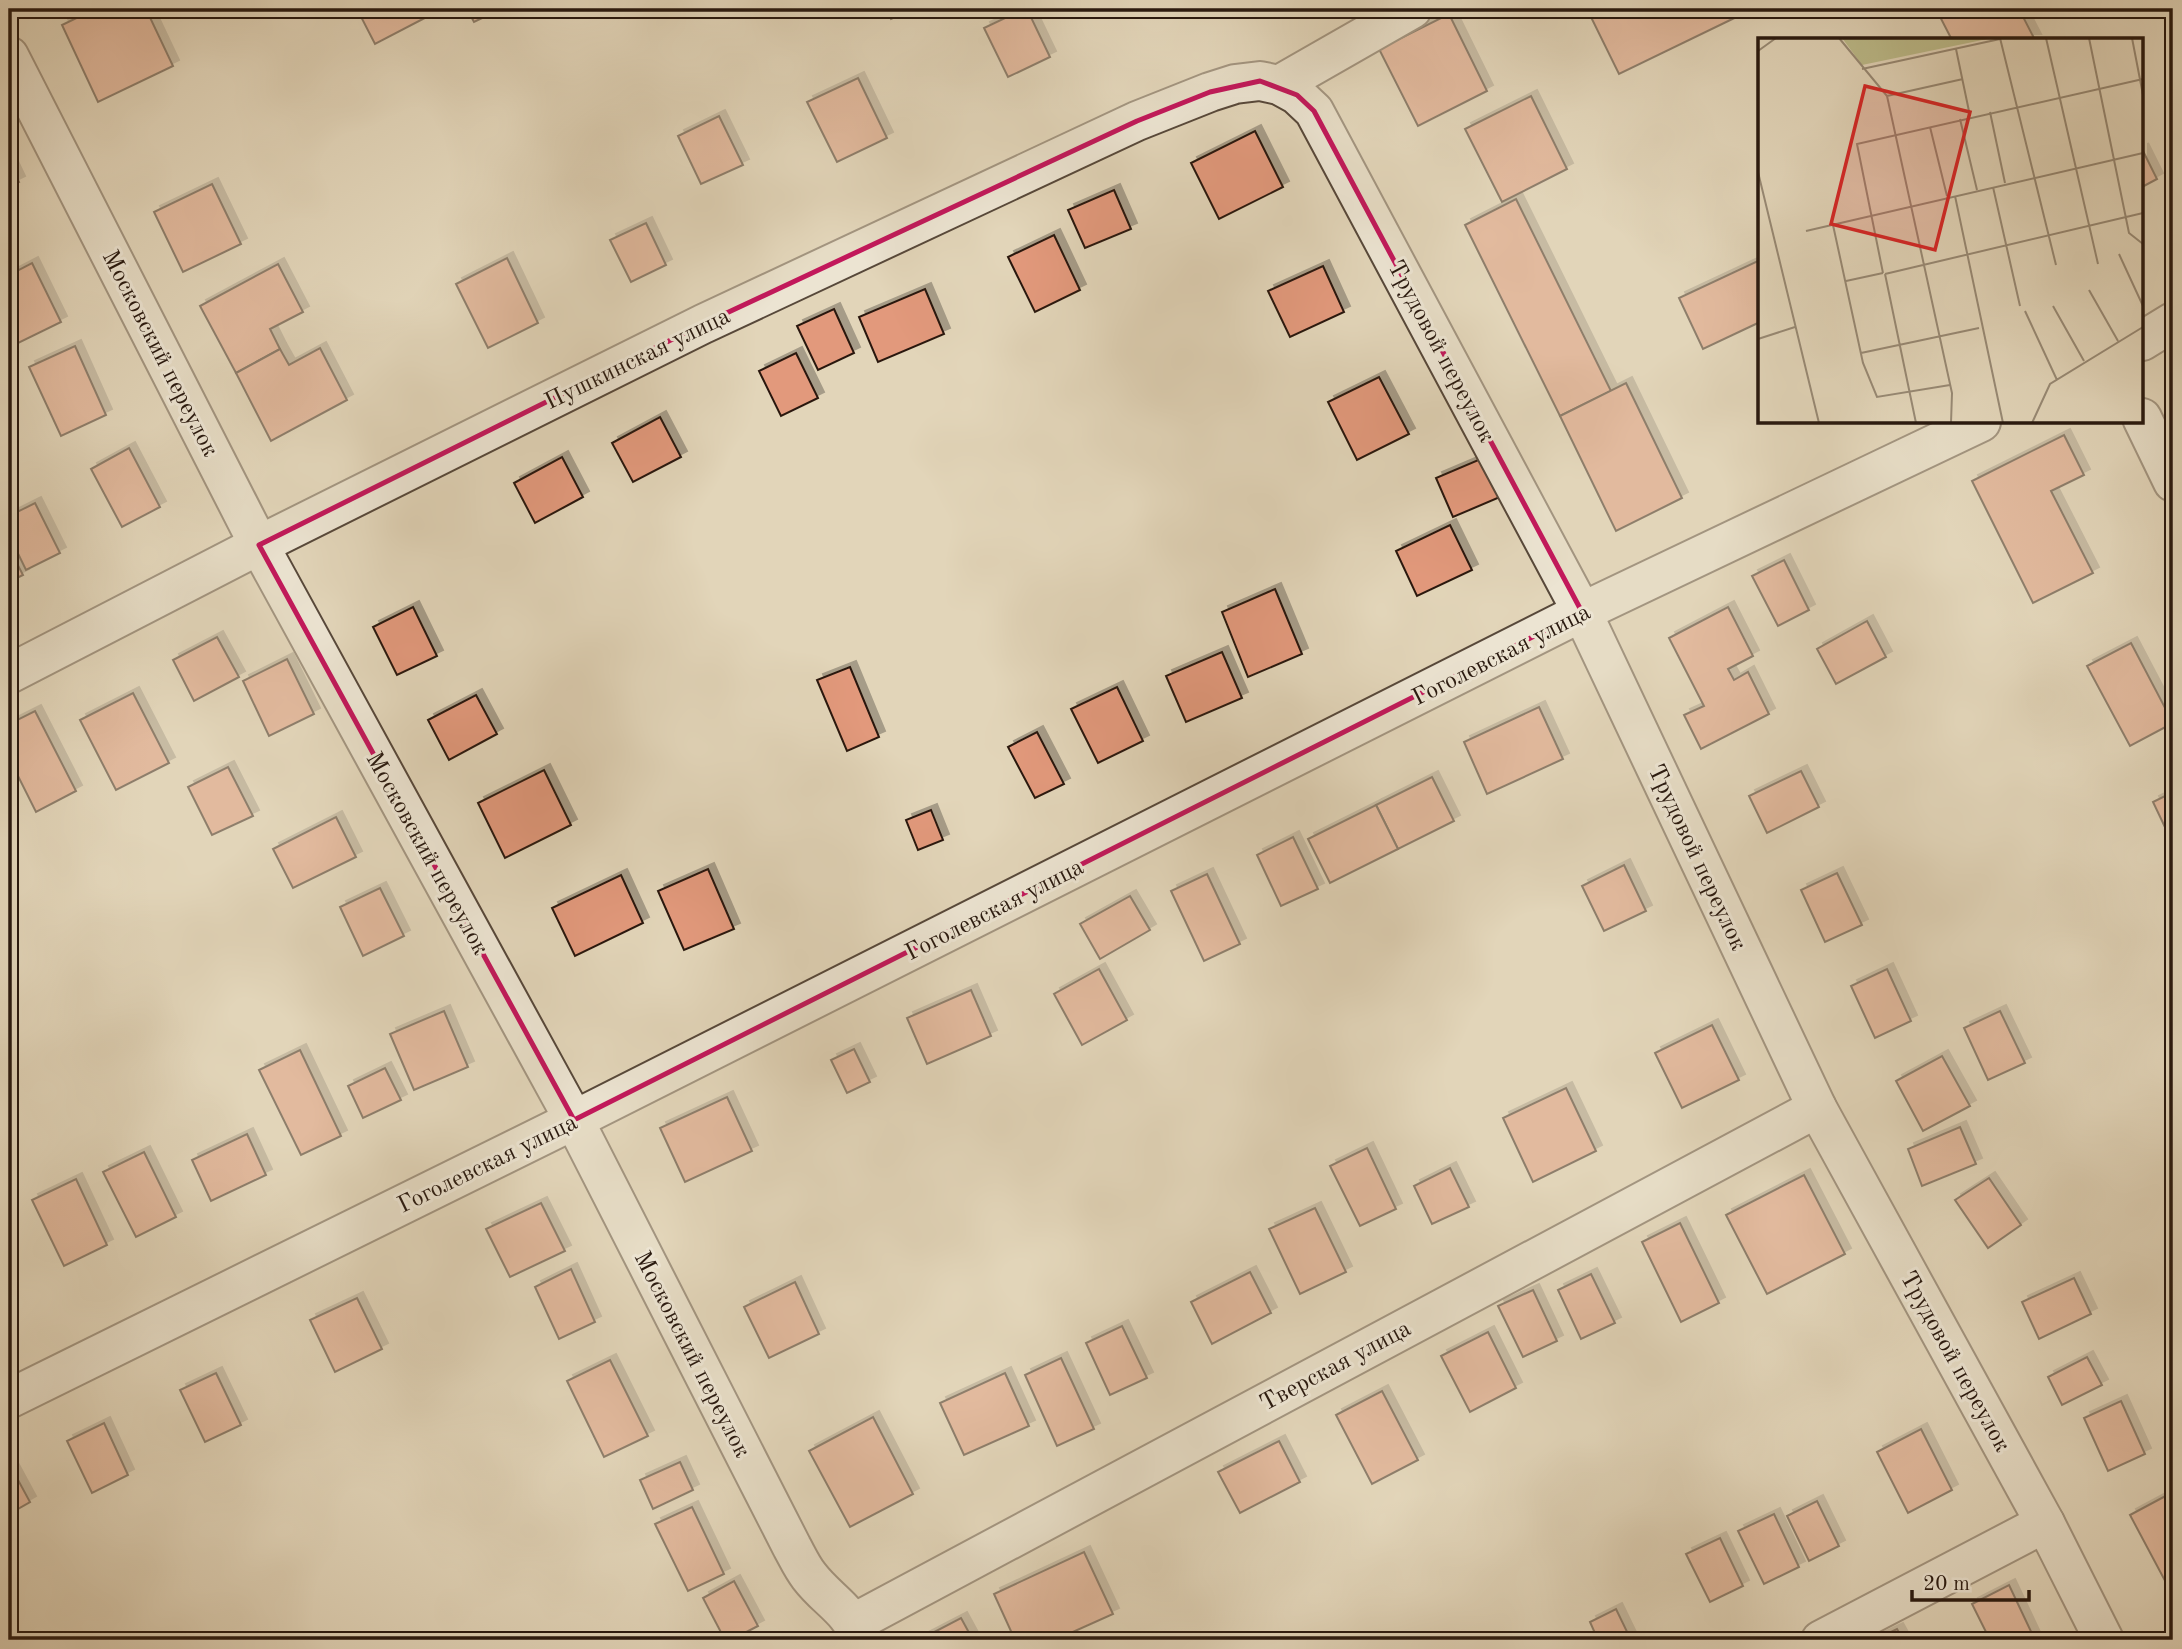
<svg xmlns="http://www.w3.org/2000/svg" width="2182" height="1649" font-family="'Old Standard TT',serif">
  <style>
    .building { fill: #e2997c; stroke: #29190f; stroke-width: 2; filter: url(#shadow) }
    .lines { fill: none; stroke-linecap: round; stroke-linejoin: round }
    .minor-casing { stroke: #57483a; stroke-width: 42 }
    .minor { stroke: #ece4d2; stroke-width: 38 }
    .marked { fill: none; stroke: #c2185b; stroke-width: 5; stroke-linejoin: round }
    .labels { text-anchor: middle; stroke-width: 6; stroke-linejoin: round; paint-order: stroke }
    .street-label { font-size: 24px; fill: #29190f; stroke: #ece4d2 }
    .inset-road { fill: none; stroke: #988a75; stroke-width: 2 }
    .view { fill: #d62828; fill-opacity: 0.15; stroke: #d62828; stroke-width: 3.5 }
    .inset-edge { fill: none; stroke: #29190f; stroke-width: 3.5 }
  </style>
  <defs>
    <filter id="shadow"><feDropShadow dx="6" dy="-6" stdDeviation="0" flood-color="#0004"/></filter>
  </defs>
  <rect width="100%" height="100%" fill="#e2d5b9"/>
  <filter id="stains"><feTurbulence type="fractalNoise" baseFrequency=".00286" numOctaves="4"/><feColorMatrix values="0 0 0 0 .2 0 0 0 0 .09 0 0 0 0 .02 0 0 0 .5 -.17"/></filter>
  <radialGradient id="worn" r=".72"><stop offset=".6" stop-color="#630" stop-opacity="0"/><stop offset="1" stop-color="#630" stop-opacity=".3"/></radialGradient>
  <g class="building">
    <path d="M 95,9 L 146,9 L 173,66 L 98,102 L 62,25 Z"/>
    <path d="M 357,9 L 442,9 L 375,44 Z"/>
    <path d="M 467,9 L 501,9 L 474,22 Z"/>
    <path d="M 886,9 L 913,9 L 891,19 Z"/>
    <path d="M 1024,9 L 1027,9 L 1050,57 L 1008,77 L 984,28 Z"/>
    <path d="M 1587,9 L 1753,9 L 1619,74 Z"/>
    <path d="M 1936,9 L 2019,9 L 2035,40 L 1952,40 Z"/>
    <path d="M 1449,14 L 1487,91 L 1418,126 L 1379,49 Z"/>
    <path d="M 858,78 L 887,138 L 837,162 L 807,102 Z"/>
    <path d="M 1531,96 L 1567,169 L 1502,202 L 1465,129 Z"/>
    <path d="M 719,116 L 743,165 L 701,184 L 678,136 Z"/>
    <path d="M 1255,131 L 1283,187 L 1219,219 L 1191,163 Z"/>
    <path d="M 2142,149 L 2157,179 L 2142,187 Z"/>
    <path d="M 9,161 L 19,182 L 9,187 Z"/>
    <path d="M 212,184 L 241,244 L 183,272 L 154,212 Z"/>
    <path d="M 1114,190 L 1131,229 L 1085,248 L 1068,210 Z"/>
    <path d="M 1516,199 L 1611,391 L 1560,416 L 1465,225 Z"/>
    <path d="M 646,223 L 666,265 L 631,282 L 610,240 Z"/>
    <path d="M 1054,235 L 1080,290 L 1035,312 L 1008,257 Z"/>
    <path d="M 507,258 L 538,323 L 488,348 L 456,284 Z"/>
    <path d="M 1760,260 L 1760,322 L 1703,349 L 1679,298 Z"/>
    <path d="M 32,263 L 61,322 L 10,347 L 9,275 Z"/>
    <path d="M 278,264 L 303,312 L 270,329 L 280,349 L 236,373 L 200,306 Z"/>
    <path d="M 1323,266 L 1344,312 L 1290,337 L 1268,291 Z"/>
    <path d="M 925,289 L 944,334 L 878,362 L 859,317 Z"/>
    <path d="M 834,309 L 854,353 L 818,370 L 797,326 Z"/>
    <path d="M 75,346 L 106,415 L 61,436 L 29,367 Z"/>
    <path d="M 320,348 L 347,400 L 271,441 L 236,373 L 280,349 L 289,365 Z"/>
    <path d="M 796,353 L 818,398 L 781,416 L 759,371 Z"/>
    <path d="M 1379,377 L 1409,434 L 1357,460 L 1328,402 Z"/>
    <path d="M 1626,383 L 1682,498 L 1616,531 L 1560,416 Z"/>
    <path d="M 660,417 L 681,457 L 633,482 L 612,443 Z"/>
    <path d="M 2064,435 L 2084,475 L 2051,491 L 2093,573 L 2033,603 L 1972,481 Z"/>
    <path d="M 129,448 L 160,507 L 122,527 L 91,469 Z"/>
    <path d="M 562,457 L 583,497 L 535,523 L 514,483 Z"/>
    <path d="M 1483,458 L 1500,497 L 1453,517 L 1436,478 Z"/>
    <path d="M 35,503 L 60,553 L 26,570 L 9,535 L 9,516 Z"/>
    <path d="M 1450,525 L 1472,570 L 1417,596 L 1396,551 Z"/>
    <path d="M 9,548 L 23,575 L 9,582 Z"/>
    <path d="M 1784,560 L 1809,610 L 1778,626 L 1752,576 Z"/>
    <path d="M 1275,589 L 1302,654 L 1248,677 L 1222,612 Z"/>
    <path d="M 413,607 L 437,656 L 397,675 L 373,627 Z"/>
    <path d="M 1728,607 L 1753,656 L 1728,669 L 1734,680 L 1748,672 L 1769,714 L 1701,749 L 1684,715 L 1704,706 L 1669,638 Z"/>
    <path d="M 1867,621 L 1886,657 L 1836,684 L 1817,649 Z"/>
    <path d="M 217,637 L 239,677 L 194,701 L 173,660 Z"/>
    <path d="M 2131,643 L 2173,723 L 2130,746 L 2087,666 Z"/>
    <path d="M 1222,652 L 1242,698 L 1186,722 L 1166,676 Z"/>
    <path d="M 287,659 L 314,714 L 269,736 L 243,681 Z"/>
    <path d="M 850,667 L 879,737 L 847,751 L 817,680 Z"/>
    <path d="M 1117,687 L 1143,741 L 1098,763 L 1071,709 Z"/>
    <path d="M 133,693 L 169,763 L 116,790 L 80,720 Z"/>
    <path d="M 476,695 L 497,734 L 449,760 L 428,720 Z"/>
    <path d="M 1539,707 L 1563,759 L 1487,794 L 1464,742 Z"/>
    <path d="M 35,711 L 76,791 L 36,812 L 9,758 L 9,724 Z"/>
    <path d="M 1037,732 L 1064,784 L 1035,798 L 1008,747 Z"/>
    <path d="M 228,767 L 253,816 L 212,835 L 188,787 Z"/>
    <path d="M 544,770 L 571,825 L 505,858 L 478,803 Z"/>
    <path d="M 1801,771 L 1819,807 L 1767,833 L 1749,796 Z"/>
    <path d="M 1432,777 L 1454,821 L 1398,849 L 1376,805 Z"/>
    <path d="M 2173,792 L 2173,844 L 2153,802 Z"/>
    <path d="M 1376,805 L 1398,849 L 1330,883 L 1308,839 Z"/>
    <path d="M 931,810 L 943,840 L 918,850 L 906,820 Z"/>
    <path d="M 336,817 L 356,857 L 293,888 L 273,849 Z"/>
    <path d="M 1293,837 L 1318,889 L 1281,906 L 1257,855 Z"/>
    <path d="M 1624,865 L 1646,911 L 1604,931 L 1582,886 Z"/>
    <path d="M 708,869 L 734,929 L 684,950 L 658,891 Z"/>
    <path d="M 1837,873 L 1862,925 L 1825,942 L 1801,890 Z"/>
    <path d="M 1207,874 L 1240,944 L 1204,961 L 1171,891 Z"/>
    <path d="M 621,875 L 643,923 L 575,956 L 552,908 Z"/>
    <path d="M 380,888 L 404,936 L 363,956 L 340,907 Z"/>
    <path d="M 1130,896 L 1150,930 L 1100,959 L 1080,924 Z"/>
    <path d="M 1099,969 L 1127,1020 L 1082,1045 L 1054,994 Z"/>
    <path d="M 1887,969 L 1911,1021 L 1875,1038 L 1851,986 Z"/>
    <path d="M 971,990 L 991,1036 L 927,1064 L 907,1018 Z"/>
    <path d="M 444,1011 L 468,1067 L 414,1090 L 390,1034 Z"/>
    <path d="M 2000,1011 L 2025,1063 L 1988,1080 L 1964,1028 Z"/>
    <path d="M 1712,1025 L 1739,1080 L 1682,1108 L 1655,1053 Z"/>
    <path d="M 854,1049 L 870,1082 L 847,1093 L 831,1060 Z"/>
    <path d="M 300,1050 L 341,1136 L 301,1155 L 259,1070 Z"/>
    <path d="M 1942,1056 L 1970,1106 L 1923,1131 L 1896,1081 Z"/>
    <path d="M 385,1068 L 401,1100 L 363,1118 L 348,1086 Z"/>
    <path d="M 1566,1088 L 1596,1151 L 1533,1182 L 1503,1118 Z"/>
    <path d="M 727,1097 L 752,1151 L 685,1182 L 660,1128 Z"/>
    <path d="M 1960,1127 L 1976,1164 L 1922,1186 L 1908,1149 Z"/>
    <path d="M 247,1134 L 266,1175 L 211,1201 L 192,1160 Z"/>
    <path d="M 1367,1148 L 1396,1209 L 1360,1226 L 1330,1166 Z"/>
    <path d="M 144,1152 L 176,1217 L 136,1237 L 103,1172 Z"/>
    <path d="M 1450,1168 L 1469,1207 L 1432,1224 L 1414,1186 Z"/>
    <path d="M 1804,1175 L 1845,1254 L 1767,1294 L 1726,1215 Z"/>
    <path d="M 1989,1178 L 2021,1225 L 1988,1248 L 1955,1200 Z"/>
    <path d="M 76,1179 L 107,1245 L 64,1266 L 32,1200 Z"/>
    <path d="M 541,1203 L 565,1251 L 510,1277 L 486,1229 Z"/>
    <path d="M 1315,1208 L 1346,1272 L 1300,1294 L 1269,1229 Z"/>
    <path d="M 1680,1223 L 1719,1303 L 1681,1322 L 1642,1242 Z"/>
    <path d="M 571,1269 L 595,1322 L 559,1339 L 535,1287 Z"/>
    <path d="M 1250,1272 L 1271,1313 L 1212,1344 L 1191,1302 Z"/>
    <path d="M 1591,1274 L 1615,1323 L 1581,1339 L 1558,1290 Z"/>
    <path d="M 2074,1278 L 2091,1314 L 2039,1339 L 2022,1302 Z"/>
    <path d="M 795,1282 L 819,1334 L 769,1358 L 744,1307 Z"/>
    <path d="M 1533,1290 L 1557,1341 L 1523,1357 L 1498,1306 Z"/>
    <path d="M 357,1298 L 382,1349 L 335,1372 L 310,1320 Z"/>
    <path d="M 1122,1326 L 1147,1378 L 1110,1395 L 1086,1343 Z"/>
    <path d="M 1488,1332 L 1516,1388 L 1470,1412 L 1441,1356 Z"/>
    <path d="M 2087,1357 L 2102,1385 L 2062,1405 L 2048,1377 Z"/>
    <path d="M 1061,1358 L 1094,1429 L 1057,1446 L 1025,1375 Z"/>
    <path d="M 610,1360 L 648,1436 L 604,1457 L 567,1381 Z"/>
    <path d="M 216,1373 L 241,1425 L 205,1442 L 180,1390 Z"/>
    <path d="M 1005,1373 L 1029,1426 L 964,1455 L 940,1403 Z"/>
    <path d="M 1382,1391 L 1418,1460 L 1372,1484 L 1336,1415 Z"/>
    <path d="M 2121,1401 L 2145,1454 L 2108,1471 L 2084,1418 Z"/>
    <path d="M 873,1417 L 913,1494 L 850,1527 L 809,1451 Z"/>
    <path d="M 104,1423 L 128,1475 L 92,1493 L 67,1441 Z"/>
    <path d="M 1921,1429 L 1952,1490 L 1908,1513 L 1877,1452 Z"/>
    <path d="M 1279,1441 L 1300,1482 L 1240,1513 L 1218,1472 Z"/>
    <path d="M 680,1462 L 693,1490 L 653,1509 L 640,1480 Z"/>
    <path d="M 11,1467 L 30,1502 L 9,1514 L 9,1468 Z"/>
    <path d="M 2173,1492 L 2173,1591 L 2171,1592 L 2130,1515 Z"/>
    <path d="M 1817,1501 L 1839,1546 L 1809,1561 L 1787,1516 Z"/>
    <path d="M 692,1507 L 724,1574 L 688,1591 L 655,1524 Z"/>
    <path d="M 1774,1514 L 1799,1567 L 1764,1584 L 1738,1531 Z"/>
    <path d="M 1720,1538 L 1743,1586 L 1710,1602 L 1686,1554 Z"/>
    <path d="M 1084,1552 L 1113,1614 L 1055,1640 L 1015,1640 L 994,1594 Z"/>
    <path d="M 734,1581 L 758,1626 L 731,1640 L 725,1640 L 703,1598 Z"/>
    <path d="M 2009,1585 L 2035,1640 L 1990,1640 L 1972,1604 Z"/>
    <path d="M 1616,1609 L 1631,1640 L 1598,1640 L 1590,1622 Z"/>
    <path d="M 961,1618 L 973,1640 L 919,1640 Z"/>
    <path d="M 1897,1629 L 1903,1640 L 1874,1640 Z"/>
  </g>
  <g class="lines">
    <g class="minor-casing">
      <g id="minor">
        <path d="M 9,56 L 259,545 L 574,1120 L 792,1547 C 797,1556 802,1567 809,1576 C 828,1601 848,1607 861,1640"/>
        <path d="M 1279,85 L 1412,9"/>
        <path d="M 2142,341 L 2173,322"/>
        <path d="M 2142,418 L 2173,482"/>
        <path d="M 9,674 L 259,545 L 703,324 L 1137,121 L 1210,92 L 1235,84 L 1260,81 L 1279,85 L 1297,95 L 1314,111 L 1582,612 L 1817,1108 L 2045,1523 L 2104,1640"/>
        <path d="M 9,1399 L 574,1120 L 1582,612 L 1981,422"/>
        <path d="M 854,1623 L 1817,1108"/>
        <path d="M 1821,1640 L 2045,1523"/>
      </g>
    </g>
    <use href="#minor" class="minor"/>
  </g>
  <path d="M0 0H2182V1649H0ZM 1260,81 L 1297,95 L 1314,111 L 1582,612 L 574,1120 L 259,545 L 703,324 L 1137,121 L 1210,92 Z" fill="#e2d5b9" fill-opacity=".55" fill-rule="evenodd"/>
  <path class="marked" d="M 1260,81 L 1297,95 L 1314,111 L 1582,612 L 574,1120 L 259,545 L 703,324 L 1137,121 L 1210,92 Z"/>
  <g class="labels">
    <g class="street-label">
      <text transform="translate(1442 351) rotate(62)" y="8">Трудовой переулок</text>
      <text transform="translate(161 353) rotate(63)" y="8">Московский переулок</text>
      <text transform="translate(637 358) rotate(-26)" y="8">Пушкинская улица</text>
      <text transform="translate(1501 654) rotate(-27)" y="8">Гоголевская улица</text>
      <text transform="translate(428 853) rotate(61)" y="8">Московский переулок</text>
      <text transform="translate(1698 857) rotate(65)" y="8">Трудовой переулок</text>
      <text transform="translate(994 909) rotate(-27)" y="8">Гоголевская улица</text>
      <text transform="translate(487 1163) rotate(-26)" y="8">Гоголевская улица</text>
      <text transform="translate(693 1354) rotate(63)" y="8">Московский переулок</text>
      <text transform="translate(1956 1361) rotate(61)" y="8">Трудовой переулок</text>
      <text transform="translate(1335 1365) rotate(-28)" y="8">Тверская улица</text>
    </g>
  </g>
  <g transform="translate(1758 38)">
    <rect width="385" height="385" fill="#e2d5b9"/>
    <path d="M 84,0 L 234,0 L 104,27 Z" fill="#bcbb8a"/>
    <path class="inset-road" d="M 81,0 L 129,58 L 194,355 L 193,385M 242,0 L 298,227M 288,0 L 340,226M 331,0 L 371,195 L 385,206M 374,0 L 385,57M 198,11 L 212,78M 0,13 L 18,0M 104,31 L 242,1M 129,58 L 205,41M 232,74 L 247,145M 202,81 L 219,152M 172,89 L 189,158M 0,134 L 61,385M 235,149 L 262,268M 197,158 L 245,385M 75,187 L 105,325 L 119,359 L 192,347M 48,193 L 385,115M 361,216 L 385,268M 125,235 L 99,106 L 385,41M 127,236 L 385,175M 127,236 L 158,385M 88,243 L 125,235M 331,252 L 360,303M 295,268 L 326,323M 267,273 L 299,342M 0,301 L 37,289M 103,315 L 221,290M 274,385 L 292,346 L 385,289"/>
    <path class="view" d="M 107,48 L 212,74 L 177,212 L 73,186 Z"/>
    <rect width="385" height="385" class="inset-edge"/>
  </g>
  <rect width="2182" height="1649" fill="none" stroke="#e2d5b9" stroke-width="35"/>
  <rect x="10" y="10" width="2161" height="1628" fill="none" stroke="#29190f" stroke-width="3.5"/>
  <rect x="18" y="18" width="2147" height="1614" fill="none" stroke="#29190f" stroke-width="2"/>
  <path d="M1912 1590v10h117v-10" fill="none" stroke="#29190f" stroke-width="3.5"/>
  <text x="1923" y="1590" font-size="21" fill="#29190f" stroke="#ece4d2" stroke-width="5" paint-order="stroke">20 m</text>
  <rect width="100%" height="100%" filter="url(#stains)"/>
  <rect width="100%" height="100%" fill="url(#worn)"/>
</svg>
